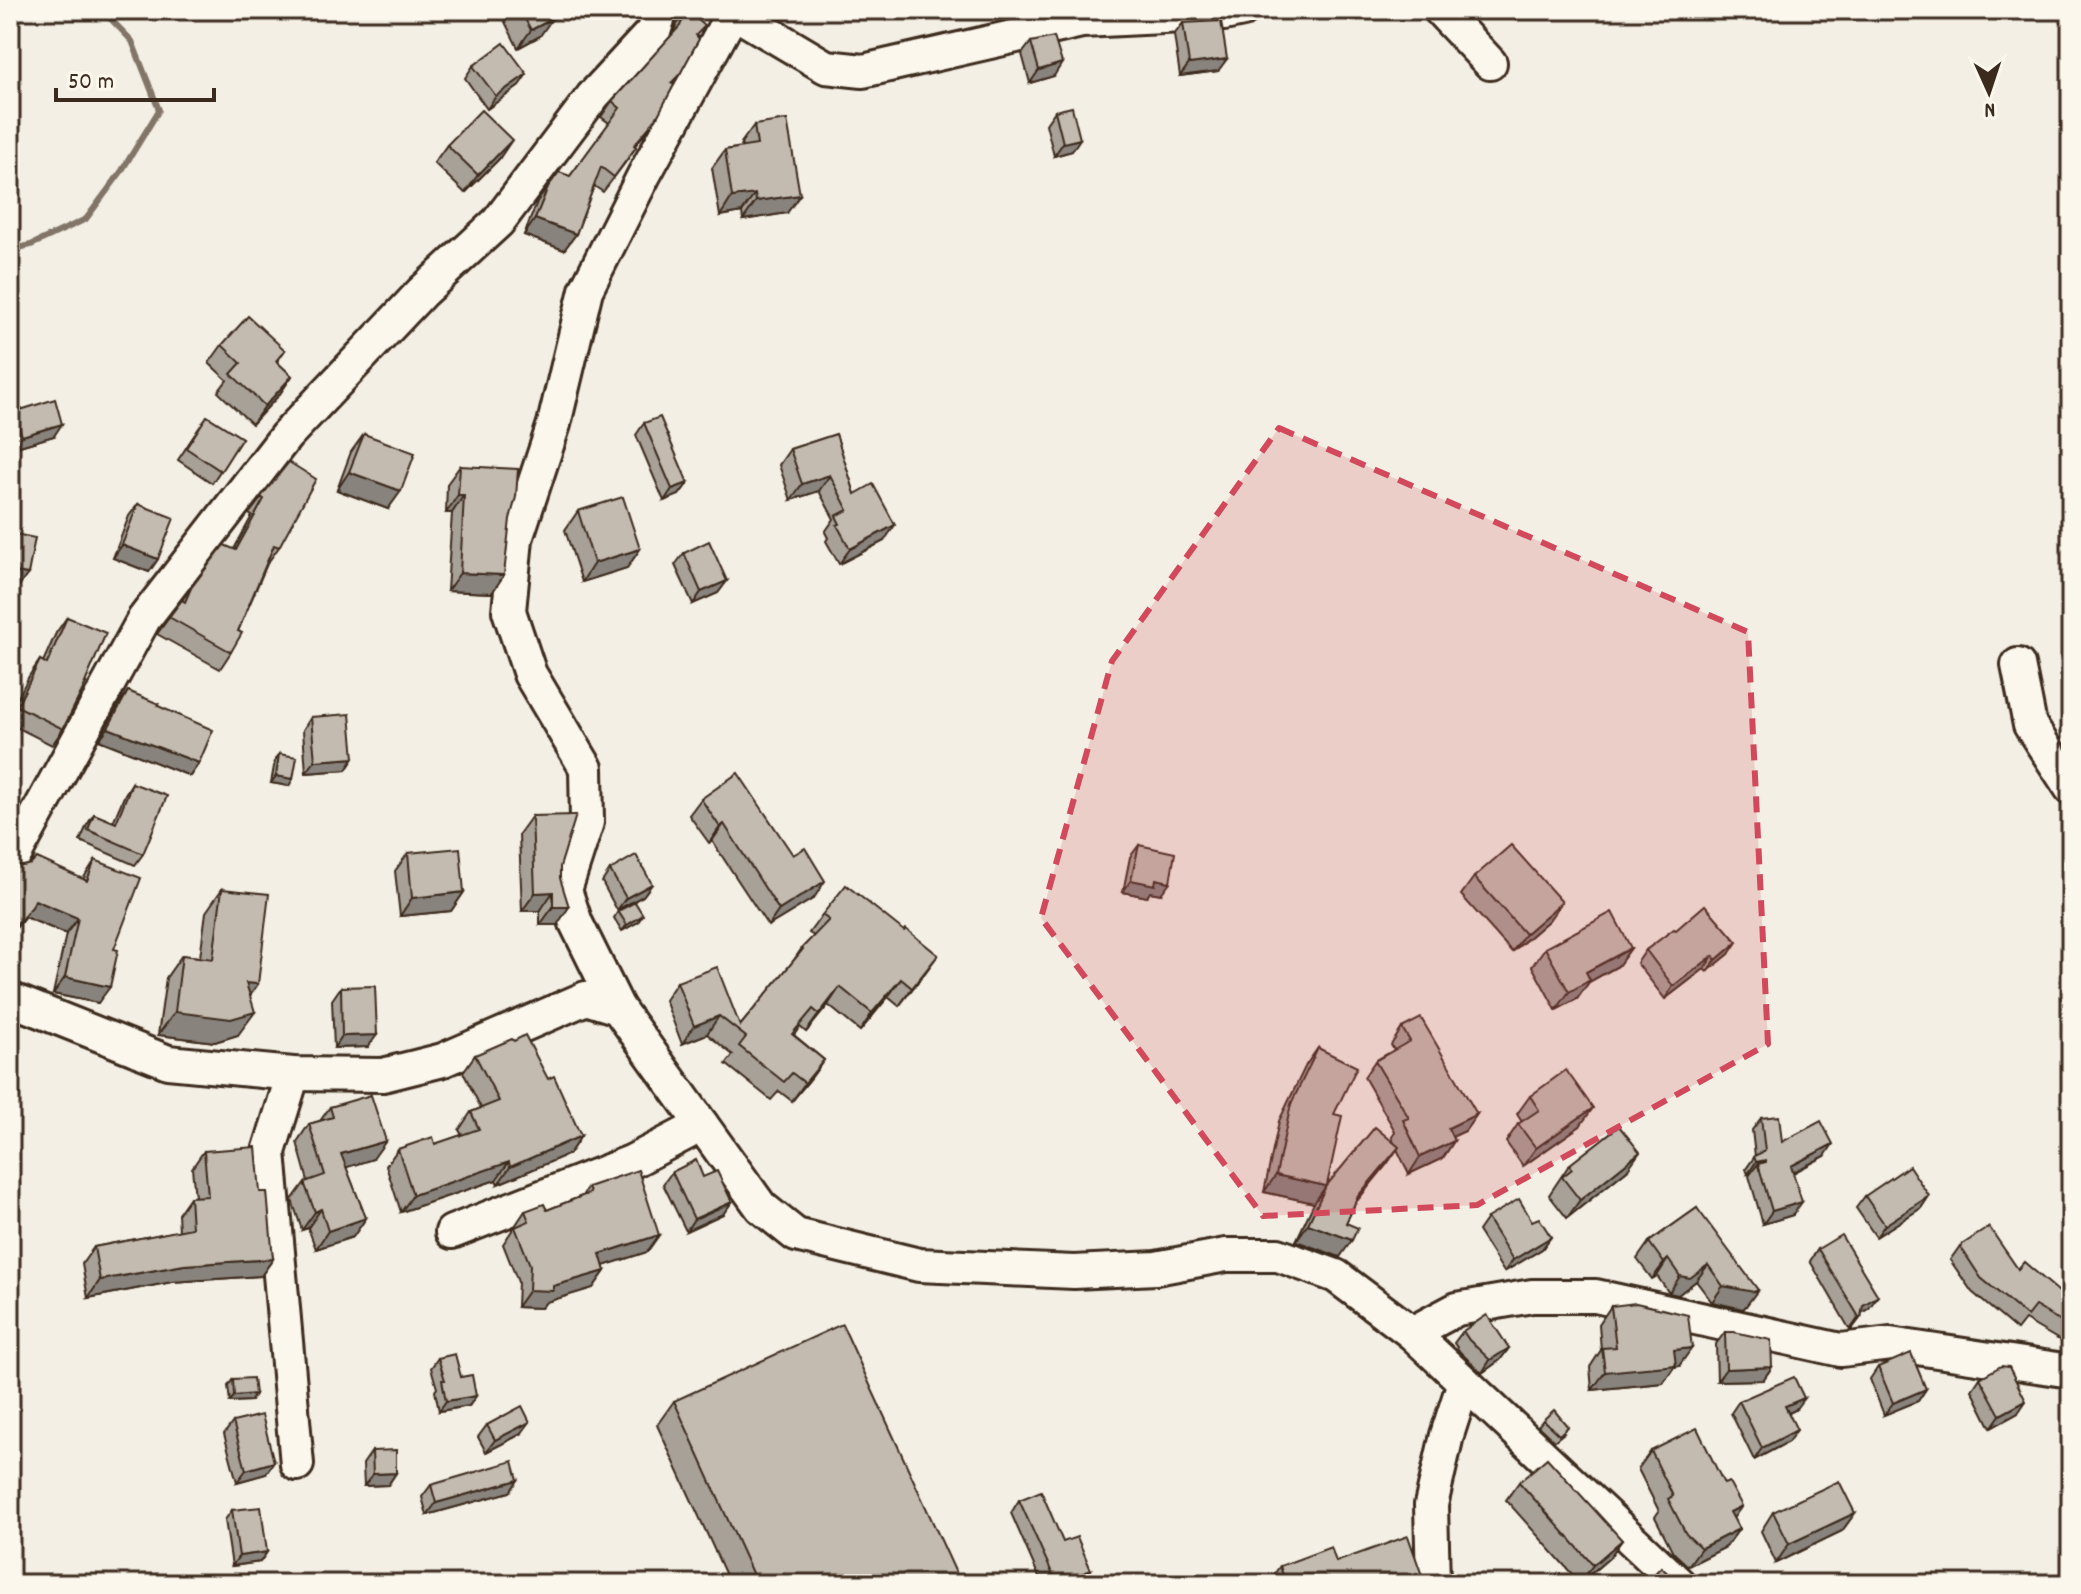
<svg xmlns="http://www.w3.org/2000/svg" width="2081" height="1594" font-family="Dekko,sans-serif">
  <style>
    .lines { fill: none; stroke-linecap: round; stroke-linejoin: round }
    .stream { stroke: #817468; stroke-width: 6 }
    .minor-casing { stroke: #3b2a1e; stroke-width: 38 }
    .minor { stroke: #fbf7ec; stroke-width: 32 }
    .wall { fill: #a8a197; stroke: #3b2a1e; stroke-width: 2 }
    .shaded-wall { fill: #88837b; stroke: #3b2a1e; stroke-width: 2 }
    .building { fill: #c3bbb0; stroke: #3b2a1e; stroke-width: 2 }
    .marked { fill: #d1495b; fill-opacity: 0.2; stroke: #d1495b; stroke-width: 6; stroke-dasharray: 16 10; stroke-linejoin: round }
  </style>
  <rect width="100%" height="100%" fill="#f3efe4"/>
  <filter id="ink" filterUnits="userSpaceOnUse"><feTurbulence type="fractalNoise" baseFrequency=".0125" numOctaves="2"/><feDisplacementMap in="SourceGraphic" scale="16" xChannelSelector="R" yChannelSelector="G"/><feConvolveMatrix kernelMatrix="1 2 1 2 8 2 1 2 1" color-interpolation-filters="sRGB"/></filter>
  <g filter="url(#ink)">
    <g class="lines">
      <path class="stream" d="M 10,250 L 31,245 L 86,219 L 121,172 L 159,110 L 132,41 L 102,10"/>
      <g class="minor-casing">
        <g id="minor">
          <path d="M 730,10 L 826,67 L 863,71 L 1082,21 L 1224,14 L 1243,10"/>
          <path d="M 1440,10 L 1490,63"/>
          <path d="M 2018,665 L 2030,725 L 2071,788"/>
          <path d="M 10,864 L 144,619 L 286,436 L 422,292 L 498,222 L 593,96 L 655,29 L 661,10"/>
          <path d="M 10,999 L 168,1062 L 293,1074 L 383,1075 L 443,1060 L 586,998 L 618,1008 L 761,1207 L 796,1235 L 919,1265 L 1074,1272 L 1156,1268 L 1226,1255 L 1278,1255 L 1336,1276 L 1412,1333 L 1679,1584"/>
          <path d="M 618,1008 L 576,923 L 565,890 L 587,822 L 586,768 L 530,674 L 509,611 L 516,539 L 554,424 L 586,290 L 644,175 L 734,10"/>
          <path d="M 293,1074 L 269,1152 L 297,1464"/>
          <path d="M 452,1232 L 631,1162 L 702,1125"/>
          <path d="M 1412,1333 L 1457,1309 L 1532,1296 L 1596,1296 L 1841,1350 L 1890,1344 L 2071,1371"/>
          <path d="M 1433,1584 L 1431,1505 L 1447,1435 L 1464,1382"/>
        </g>
      </g>
      <use href="#minor" class="minor"/>
    </g>
    <g class="wall">
      <path d="M 499,10 L 548,10 L 540,36 L 518,48 Z"/>
      <path d="M 687,10 L 697,37 L 680,74 L 673,84 L 656,119 L 635,146 L 636,147 L 625,163 L 603,192 L 594,186 L 576,234 L 564,250 L 524,235 L 537,202 L 548,187 L 570,176 L 609,123 L 601,117 L 612,101 L 672,35 L 676,26 Z"/>
      <path d="M 1183,23 L 1218,71 L 1180,76 L 1174,35 Z"/>
      <path d="M 1031,42 L 1054,76 L 1030,83 L 1022,54 Z"/>
      <path d="M 473,66 L 518,87 L 487,109 L 465,78 Z"/>
      <path d="M 1055,111 L 1072,151 L 1054,156 L 1046,124 Z"/>
      <path d="M 754,125 L 787,213 L 743,220 L 742,212 L 720,216 L 712,168 L 725,150 L 742,147 L 741,143 Z"/>
      <path d="M 447,145 L 499,159 L 465,193 L 434,163 Z"/>
      <path d="M 222,345 L 285,350 L 277,362 L 292,376 L 279,395 L 252,424 L 218,392 L 227,380 L 209,363 Z"/>
      <path d="M 14,412 L 54,436 L 13,448 L 10,437 L 10,418 Z"/>
      <path d="M 207,416 L 242,438 L 212,483 L 178,460 Z"/>
      <path d="M 644,423 L 688,483 L 679,495 L 664,501 L 636,435 Z"/>
      <path d="M 364,434 L 388,509 L 337,490 L 351,452 Z"/>
      <path d="M 836,434 L 855,494 L 884,541 L 839,564 L 826,541 L 828,538 L 825,532 L 834,519 L 819,491 L 791,500 L 779,465 L 790,449 Z"/>
      <path d="M 289,462 L 279,547 L 267,564 L 238,631 L 231,652 L 220,669 L 157,634 L 191,588 L 234,549 L 252,516 L 249,514 Z"/>
      <path d="M 460,466 L 492,593 L 447,591 L 452,513 L 446,513 L 447,484 Z"/>
      <path d="M 138,504 L 158,559 L 149,572 L 113,558 L 129,516 Z"/>
      <path d="M 578,511 L 640,549 L 627,568 L 582,582 L 565,530 Z"/>
      <path d="M 684,553 L 727,581 L 718,593 L 693,604 L 675,565 Z"/>
      <path d="M 67,617 L 85,683 L 63,729 L 52,745 L 10,724 L 10,713 L 29,676 L 40,660 L 43,662 L 56,633 Z"/>
      <path d="M 128,691 L 158,706 L 199,763 L 190,776 L 99,740 L 119,704 Z"/>
      <path d="M 311,717 L 354,758 L 346,770 L 306,773 L 303,730 Z"/>
      <path d="M 279,754 L 289,786 L 271,783 L 275,761 Z"/>
      <path d="M 132,783 L 143,854 L 135,865 L 80,841 L 87,825 L 94,814 L 113,822 L 125,794 Z"/>
      <path d="M 701,799 L 793,855 L 814,898 L 768,926 L 712,841 L 709,843 L 689,815 Z"/>
      <path d="M 532,816 L 560,867 L 557,925 L 540,925 L 540,911 L 522,911 L 519,834 Z"/>
      <path d="M 1139,845 L 1161,894 L 1150,892 L 1147,897 L 1123,892 L 1130,857 Z"/>
      <path d="M 408,853 L 464,892 L 451,911 L 400,916 L 395,871 Z"/>
      <path d="M 95,860 L 114,949 L 98,1003 L 53,994 L 66,934 L 25,917 L 10,935 L 10,871 L 14,865 L 83,879 Z"/>
      <path d="M 610,870 L 652,884 L 643,896 L 617,910 L 602,882 Z"/>
      <path d="M 1474,877 L 1549,920 L 1512,952 L 1461,895 Z"/>
      <path d="M 222,889 L 250,996 L 238,1035 L 215,1042 L 158,1035 L 166,978 L 182,955 L 200,957 L 206,912 Z"/>
      <path d="M 618,911 L 638,922 L 622,931 L 614,918 Z"/>
      <path d="M 822,915 L 904,931 L 938,955 L 899,1006 L 888,997 L 860,1031 L 828,1005 L 806,1032 L 800,1027 L 794,1035 L 824,1060 L 811,1078 L 792,1101 L 779,1091 L 771,1100 L 726,1064 L 733,1055 L 707,1034 L 682,1044 L 665,1000 L 677,982 L 740,1026 L 792,963 L 802,948 L 814,936 L 809,933 Z"/>
      <path d="M 1676,930 L 1729,954 L 1707,972 L 1704,969 L 1665,999 L 1637,963 L 1646,950 Z"/>
      <path d="M 1545,948 L 1631,948 L 1618,966 L 1589,982 L 1577,999 L 1556,1010 L 1532,966 Z"/>
      <path d="M 341,987 L 368,1047 L 334,1048 L 332,1000 Z"/>
      <path d="M 1402,1028 L 1477,1114 L 1465,1131 L 1452,1137 L 1454,1141 L 1443,1158 L 1409,1174 L 1397,1149 L 1387,1164 L 1356,1202 L 1346,1223 L 1340,1257 L 1296,1241 L 1314,1203 L 1264,1192 L 1279,1121 L 1306,1065 L 1318,1048 L 1334,1114 L 1327,1185 L 1394,1143 L 1392,1137 L 1395,1131 L 1364,1077 L 1375,1061 L 1394,1050 L 1391,1045 Z"/>
      <path d="M 475,1055 L 548,1079 L 581,1136 L 569,1154 L 498,1184 L 496,1180 L 401,1212 L 386,1166 L 398,1149 L 435,1144 L 462,1135 L 459,1130 L 471,1112 L 481,1108 L 463,1072 Z"/>
      <path d="M 1530,1096 L 1580,1126 L 1523,1166 L 1506,1142 L 1518,1124 L 1522,1122 L 1517,1114 Z"/>
      <path d="M 330,1107 L 373,1159 L 346,1167 L 366,1218 L 353,1237 L 316,1249 L 308,1228 L 302,1230 L 292,1200 L 305,1182 L 308,1181 L 297,1142 L 309,1124 L 320,1121 Z"/>
      <path d="M 1761,1118 L 1782,1142 L 1825,1156 L 1793,1173 L 1793,1215 L 1763,1224 L 1749,1176 L 1751,1173 L 1748,1174 L 1746,1169 L 1755,1156 L 1752,1130 Z"/>
      <path d="M 204,1151 L 260,1192 L 273,1259 L 261,1276 L 172,1282 L 88,1298 L 82,1264 L 94,1247 L 179,1231 L 178,1214 L 190,1197 L 195,1197 L 192,1168 Z"/>
      <path d="M 1569,1165 L 1627,1170 L 1567,1218 L 1549,1195 Z"/>
      <path d="M 672,1172 L 703,1177 L 732,1202 L 723,1214 L 686,1231 L 663,1184 Z"/>
      <path d="M 588,1187 L 659,1235 L 647,1252 L 603,1266 L 605,1271 L 593,1288 L 546,1302 L 541,1308 L 517,1307 L 518,1282 L 503,1244 L 525,1211 L 547,1210 L 582,1196 Z"/>
      <path d="M 1865,1196 L 1929,1196 L 1921,1208 L 1876,1237 L 1856,1208 Z"/>
      <path d="M 1697,1208 L 1746,1306 L 1743,1309 L 1712,1302 L 1696,1281 L 1678,1295 L 1669,1293 L 1657,1276 L 1652,1279 L 1637,1259 L 1649,1242 Z"/>
      <path d="M 1487,1218 L 1532,1221 L 1551,1237 L 1542,1249 L 1504,1272 L 1478,1231 Z"/>
      <path d="M 1960,1246 L 2018,1269 L 2064,1296 L 2071,1286 L 2071,1347 L 2025,1320 L 2017,1330 L 1972,1292 L 1950,1260 Z"/>
      <path d="M 1818,1249 L 1869,1308 L 1862,1313 L 1861,1317 L 1852,1329 L 1850,1330 L 1810,1261 Z"/>
      <path d="M 1611,1306 L 1679,1366 L 1674,1367 L 1663,1383 L 1592,1390 L 1590,1367 L 1601,1350 L 1599,1324 Z"/>
      <path d="M 1463,1331 L 1509,1348 L 1500,1360 L 1482,1373 L 1460,1352 L 1454,1343 Z"/>
      <path d="M 1725,1332 L 1772,1367 L 1763,1380 L 1717,1381 L 1716,1344 Z"/>
      <path d="M 438,1358 L 461,1377 L 476,1396 L 469,1406 L 439,1411 L 435,1391 L 437,1388 L 431,1368 Z"/>
      <path d="M 1878,1367 L 1926,1389 L 1918,1401 L 1884,1415 L 1870,1379 Z"/>
      <path d="M 1980,1378 L 2018,1413 L 1991,1428 L 1972,1390 Z"/>
      <path d="M 233,1379 L 255,1394 L 251,1401 L 230,1402 L 228,1386 Z"/>
      <path d="M 674,1401 L 961,1584 L 730,1584 L 657,1425 Z"/>
      <path d="M 1739,1401 L 1795,1410 L 1789,1413 L 1788,1442 L 1754,1460 L 1731,1413 Z"/>
      <path d="M 1543,1420 L 1564,1433 L 1554,1441 L 1538,1426 Z"/>
      <path d="M 233,1422 L 266,1474 L 237,1482 L 224,1434 Z"/>
      <path d="M 487,1425 L 521,1434 L 486,1452 L 478,1437 Z"/>
      <path d="M 372,1451 L 396,1473 L 388,1485 L 364,1486 L 363,1464 Z"/>
      <path d="M 1651,1451 L 1733,1518 L 1739,1529 L 1726,1547 L 1688,1566 L 1673,1552 L 1655,1517 L 1659,1511 L 1638,1469 Z"/>
      <path d="M 518,1480 L 510,1492 L 427,1515 L 422,1497 L 431,1485 Z"/>
      <path d="M 1519,1482 L 1622,1540 L 1609,1558 L 1580,1583 L 1506,1500 Z"/>
      <path d="M 1019,1500 L 1063,1542 L 1082,1582 L 1078,1584 L 1042,1584 L 1011,1513 Z"/>
      <path d="M 232,1510 L 267,1552 L 260,1562 L 232,1566 L 225,1520 Z"/>
      <path d="M 1773,1512 L 1855,1513 L 1842,1531 L 1776,1563 L 1761,1531 Z"/>
      <path d="M 1336,1562 L 1425,1584 L 1267,1584 L 1280,1566 Z"/>
    </g>
    <g class="shaded-wall">
      <path d="M 552,19 L 540,36 L 518,48 L 531,30 Z"/>
      <path d="M 1227,59 L 1218,71 L 1180,76 L 1189,64 Z"/>
      <path d="M 1062,63 L 1054,76 L 1030,83 L 1039,70 Z"/>
      <path d="M 527,74 L 518,87 L 487,109 L 496,96 Z"/>
      <path d="M 1080,139 L 1072,151 L 1054,156 L 1063,143 Z"/>
      <path d="M 512,140 L 499,159 L 465,193 L 478,175 Z"/>
      <path d="M 755,194 L 742,212 L 720,216 L 732,197 Z"/>
      <path d="M 800,195 L 787,213 L 743,220 L 756,201 Z"/>
      <path d="M 535,219 L 576,234 L 564,250 L 524,235 Z"/>
      <path d="M 292,376 L 279,395 L 252,424 L 265,406 Z"/>
      <path d="M 62,424 L 54,436 L 13,448 L 22,436 Z"/>
      <path d="M 349,472 L 401,491 L 388,509 L 337,490 Z"/>
      <path d="M 830,475 L 819,491 L 791,500 L 802,484 Z"/>
      <path d="M 688,483 L 679,495 L 664,501 L 672,489 Z"/>
      <path d="M 458,495 L 464,495 L 452,513 L 446,513 Z"/>
      <path d="M 895,525 L 884,541 L 839,564 L 850,549 Z"/>
      <path d="M 122,545 L 158,559 L 149,572 L 113,558 Z"/>
      <path d="M 640,549 L 627,568 L 582,582 L 594,563 Z"/>
      <path d="M 10,571 L 28,574 L 19,586 L 10,585 Z"/>
      <path d="M 460,573 L 504,575 L 492,593 L 447,591 Z"/>
      <path d="M 727,581 L 718,593 L 693,604 L 701,592 Z"/>
      <path d="M 108,728 L 199,763 L 190,776 L 99,740 Z"/>
      <path d="M 354,758 L 346,770 L 306,773 L 315,761 Z"/>
      <path d="M 276,776 L 293,779 L 289,786 L 271,783 Z"/>
      <path d="M 724,824 L 712,841 L 709,843 L 720,827 Z"/>
      <path d="M 1156,879 L 1170,882 L 1161,894 L 1150,892 L 1147,897 L 1123,892 L 1131,880 Z"/>
      <path d="M 825,881 L 814,898 L 768,926 L 779,910 Z"/>
      <path d="M 652,884 L 643,896 L 617,910 L 626,898 Z"/>
      <path d="M 464,892 L 451,911 L 400,916 L 412,898 Z"/>
      <path d="M 553,892 L 540,911 L 522,911 L 535,893 Z"/>
      <path d="M 35,900 L 78,918 L 66,934 L 25,917 L 10,935 L 10,932 Z"/>
      <path d="M 1562,902 L 1549,920 L 1512,952 L 1525,934 Z"/>
      <path d="M 553,907 L 569,907 L 557,925 L 540,925 Z"/>
      <path d="M 643,915 L 638,922 L 622,931 L 627,925 Z"/>
      <path d="M 1737,942 L 1729,954 L 1707,972 L 1716,960 Z"/>
      <path d="M 1631,948 L 1618,966 L 1589,982 L 1577,999 L 1556,1010 L 1569,992 L 1586,972 Z"/>
      <path d="M 938,955 L 925,973 L 899,1006 L 912,988 Z"/>
      <path d="M 1713,956 L 1704,969 L 1665,999 L 1673,986 Z"/>
      <path d="M 65,977 L 110,987 L 98,1003 L 53,994 Z"/>
      <path d="M 901,979 L 888,997 L 860,1031 L 872,1013 Z"/>
      <path d="M 246,983 L 258,984 L 242,1008 Z"/>
      <path d="M 840,987 L 828,1005 L 806,1032 L 819,1014 Z"/>
      <path d="M 175,1012 L 255,1012 L 238,1035 L 215,1042 L 158,1035 Z"/>
      <path d="M 719,1016 L 707,1034 L 682,1044 L 694,1026 Z"/>
      <path d="M 377,1035 L 368,1047 L 334,1048 L 342,1036 Z"/>
      <path d="M 824,1060 L 811,1078 L 792,1101 L 805,1083 Z"/>
      <path d="M 1593,1108 L 1580,1126 L 1523,1166 L 1536,1148 Z"/>
      <path d="M 1477,1114 L 1465,1131 L 1436,1144 L 1448,1128 Z"/>
      <path d="M 581,1136 L 569,1154 L 498,1184 L 510,1167 Z"/>
      <path d="M 386,1141 L 373,1159 L 329,1173 L 341,1154 Z"/>
      <path d="M 1454,1141 L 1443,1158 L 1409,1174 L 1420,1157 Z"/>
      <path d="M 1833,1144 L 1825,1156 L 1782,1178 L 1791,1166 Z"/>
      <path d="M 1399,1147 L 1387,1164 L 1346,1214 L 1358,1196 Z"/>
      <path d="M 1640,1152 L 1627,1170 L 1567,1218 L 1580,1200 Z"/>
      <path d="M 1766,1160 L 1759,1169 L 1758,1164 L 1751,1173 L 1748,1174 L 1756,1162 Z"/>
      <path d="M 509,1162 L 496,1180 L 401,1212 L 413,1195 Z"/>
      <path d="M 1276,1175 L 1326,1186 L 1314,1203 L 1264,1192 Z"/>
      <path d="M 1929,1196 L 1921,1208 L 1876,1237 L 1885,1225 Z"/>
      <path d="M 732,1202 L 723,1214 L 686,1231 L 694,1219 Z"/>
      <path d="M 1802,1202 L 1793,1215 L 1763,1224 L 1772,1211 Z"/>
      <path d="M 321,1209 L 308,1228 L 302,1230 L 315,1212 Z"/>
      <path d="M 366,1218 L 353,1237 L 316,1249 L 328,1231 Z"/>
      <path d="M 1308,1224 L 1352,1240 L 1340,1257 L 1296,1241 Z"/>
      <path d="M 659,1235 L 647,1252 L 588,1271 L 600,1254 Z"/>
      <path d="M 1551,1237 L 1542,1249 L 1504,1272 L 1513,1260 Z"/>
      <path d="M 273,1259 L 261,1276 L 172,1282 L 88,1298 L 100,1280 L 184,1265 Z"/>
      <path d="M 1668,1259 L 1657,1276 L 1652,1279 L 1664,1263 Z"/>
      <path d="M 1708,1265 L 1696,1281 L 1678,1295 L 1669,1293 L 1680,1276 Z"/>
      <path d="M 605,1271 L 593,1288 L 546,1302 L 541,1308 L 517,1307 L 529,1290 L 553,1286 Z"/>
      <path d="M 1723,1286 L 1758,1290 L 1746,1306 L 1743,1309 L 1712,1302 Z"/>
      <path d="M 1878,1296 L 1869,1308 L 1858,1315 L 1863,1305 Z"/>
      <path d="M 1859,1317 L 1861,1317 L 1852,1329 L 1850,1330 Z"/>
      <path d="M 1509,1348 L 1500,1360 L 1482,1373 L 1490,1360 Z"/>
      <path d="M 1692,1348 L 1679,1366 L 1674,1367 L 1663,1383 L 1592,1390 L 1605,1372 L 1674,1350 Z"/>
      <path d="M 1772,1367 L 1763,1380 L 1717,1381 L 1726,1369 Z"/>
      <path d="M 1926,1389 L 1918,1401 L 1884,1415 L 1893,1403 Z"/>
      <path d="M 255,1394 L 251,1401 L 230,1402 L 234,1396 Z"/>
      <path d="M 476,1396 L 469,1406 L 439,1411 L 446,1401 Z"/>
      <path d="M 1804,1398 L 1795,1410 L 1776,1419 L 1785,1406 Z"/>
      <path d="M 2026,1401 L 2018,1413 L 1991,1428 L 2000,1415 Z"/>
      <path d="M 530,1422 L 521,1434 L 486,1452 L 495,1440 Z"/>
      <path d="M 1797,1430 L 1788,1442 L 1754,1460 L 1762,1448 Z"/>
      <path d="M 274,1462 L 266,1474 L 237,1482 L 246,1470 Z"/>
      <path d="M 396,1473 L 388,1485 L 364,1486 L 373,1474 Z"/>
      <path d="M 518,1480 L 510,1492 L 427,1515 L 436,1503 Z"/>
      <path d="M 1742,1506 L 1729,1524 L 1730,1512 Z"/>
      <path d="M 1855,1513 L 1842,1531 L 1776,1563 L 1789,1544 Z"/>
      <path d="M 1739,1529 L 1726,1547 L 1688,1566 L 1701,1548 Z"/>
      <path d="M 1622,1540 L 1609,1558 L 1580,1583 L 1593,1565 Z"/>
      <path d="M 267,1552 L 260,1562 L 232,1566 L 239,1556 Z"/>
      <path d="M 1091,1570 L 1082,1582 L 1078,1584 L 1057,1584 Z"/>
    </g>
    <g class="building">
      <path d="M 520,10 L 548,10 L 552,19 L 531,30 Z"/>
      <path d="M 687,10 L 705,26 L 696,35 L 699,39 L 680,74 L 671,83 L 674,85 L 656,119 L 634,145 L 636,147 L 614,177 L 601,167 L 576,234 L 535,219 L 548,187 L 559,172 L 570,176 L 620,108 L 612,101 L 680,26 Z"/>
      <path d="M 1221,21 L 1227,59 L 1189,64 L 1183,23 Z"/>
      <path d="M 1054,37 L 1062,63 L 1039,70 L 1031,42 Z"/>
      <path d="M 504,43 L 527,74 L 496,96 L 473,66 Z"/>
      <path d="M 1072,107 L 1080,139 L 1063,143 L 1055,111 Z"/>
      <path d="M 481,110 L 512,140 L 478,175 L 447,145 Z"/>
      <path d="M 787,120 L 800,195 L 756,201 L 755,194 L 732,197 L 725,150 L 757,145 L 754,125 Z"/>
      <path d="M 248,316 L 285,350 L 276,361 L 292,376 L 265,406 L 231,374 L 241,363 L 222,345 Z"/>
      <path d="M 55,399 L 62,424 L 22,436 L 14,412 Z"/>
      <path d="M 207,416 L 242,438 L 221,471 L 186,448 Z"/>
      <path d="M 660,417 L 688,483 L 672,489 L 644,423 Z"/>
      <path d="M 364,434 L 415,453 L 401,491 L 349,472 Z"/>
      <path d="M 836,434 L 855,494 L 873,484 L 895,525 L 850,549 L 837,525 L 840,524 L 836,516 L 848,510 L 830,475 L 802,484 L 790,449 Z"/>
      <path d="M 289,462 L 316,479 L 279,547 L 274,545 L 238,631 L 242,633 L 231,652 L 169,617 L 182,600 L 185,602 L 191,588 L 224,545 L 236,550 L 264,499 L 261,497 Z"/>
      <path d="M 460,466 L 518,469 L 516,497 L 510,519 L 504,575 L 460,573 L 464,495 L 458,495 Z"/>
      <path d="M 623,497 L 640,549 L 594,563 L 578,511 Z"/>
      <path d="M 138,504 L 174,518 L 158,559 L 122,545 Z"/>
      <path d="M 10,533 L 35,538 L 28,574 L 10,571 Z"/>
      <path d="M 709,541 L 727,581 L 701,592 L 684,553 Z"/>
      <path d="M 67,617 L 106,633 L 85,683 L 86,683 L 63,729 L 17,706 L 40,660 L 47,664 Z"/>
      <path d="M 128,691 L 159,704 L 158,706 L 213,730 L 199,763 L 108,728 Z"/>
      <path d="M 350,714 L 354,758 L 315,761 L 311,717 Z"/>
      <path d="M 279,754 L 297,757 L 293,779 L 276,776 Z"/>
      <path d="M 738,773 L 793,855 L 805,848 L 825,881 L 779,910 L 724,824 L 720,827 L 701,799 Z"/>
      <path d="M 132,783 L 167,796 L 143,854 L 88,830 L 94,814 L 116,823 Z"/>
      <path d="M 576,815 L 560,867 L 560,878 L 569,907 L 553,907 L 553,892 L 535,893 L 532,816 Z"/>
      <path d="M 1139,845 L 1175,853 L 1170,882 L 1156,879 L 1155,885 L 1131,880 Z"/>
      <path d="M 1511,845 L 1562,902 L 1525,934 L 1474,877 Z"/>
      <path d="M 460,848 L 464,892 L 412,898 L 408,853 Z"/>
      <path d="M 636,855 L 652,884 L 626,898 L 610,870 Z"/>
      <path d="M 37,858 L 87,881 L 95,860 L 141,878 L 114,949 L 118,950 L 110,987 L 65,977 L 78,918 L 35,900 L 32,907 L 10,932 L 10,875 L 14,865 L 23,866 L 31,864 Z"/>
      <path d="M 846,885 L 904,931 L 906,929 L 938,955 L 912,988 L 901,979 L 872,1013 L 840,987 L 819,1014 L 813,1009 L 792,1034 L 824,1060 L 805,1083 L 792,1073 L 784,1082 L 739,1046 L 746,1037 L 719,1016 L 694,1026 L 677,982 L 717,967 L 740,1026 L 803,949 L 802,948 L 829,920 L 822,915 Z"/>
      <path d="M 222,889 L 269,894 L 258,984 L 246,983 L 255,1012 L 231,1019 L 175,1012 L 182,955 L 213,959 Z"/>
      <path d="M 635,902 L 643,915 L 627,925 L 618,911 Z"/>
      <path d="M 1705,905 L 1737,942 L 1716,960 L 1713,956 L 1673,986 L 1646,950 L 1674,929 L 1676,930 Z"/>
      <path d="M 1612,912 L 1631,948 L 1586,972 L 1590,980 L 1569,992 L 1545,948 Z"/>
      <path d="M 375,986 L 377,1035 L 342,1036 L 341,987 Z"/>
      <path d="M 1421,1018 L 1477,1114 L 1448,1128 L 1454,1141 L 1420,1157 L 1403,1120 L 1409,1118 L 1375,1061 L 1410,1041 L 1402,1028 Z"/>
      <path d="M 525,1035 L 548,1079 L 554,1076 L 581,1136 L 510,1167 L 509,1162 L 413,1195 L 398,1149 L 433,1137 L 435,1144 L 479,1129 L 471,1112 L 499,1101 L 475,1055 L 512,1039 L 514,1041 Z"/>
      <path d="M 1318,1048 L 1357,1067 L 1334,1114 L 1342,1116 L 1327,1185 L 1375,1127 L 1399,1147 L 1358,1196 L 1346,1223 L 1358,1228 L 1352,1240 L 1308,1224 L 1326,1186 L 1276,1175 L 1291,1104 Z"/>
      <path d="M 1566,1070 L 1593,1108 L 1536,1148 L 1518,1124 L 1539,1110 L 1530,1096 Z"/>
      <path d="M 371,1095 L 386,1141 L 341,1154 L 366,1218 L 328,1231 L 321,1209 L 315,1212 L 305,1185 L 305,1182 L 325,1175 L 309,1124 L 333,1117 L 330,1107 Z"/>
      <path d="M 1779,1116 L 1782,1142 L 1821,1121 L 1833,1144 L 1791,1166 L 1802,1202 L 1772,1211 L 1758,1164 L 1766,1162 L 1766,1160 L 1756,1162 L 1754,1156 L 1765,1151 L 1761,1118 Z"/>
      <path d="M 1619,1126 L 1640,1152 L 1580,1200 L 1562,1177 L 1572,1169 L 1569,1165 Z"/>
      <path d="M 256,1147 L 260,1192 L 267,1192 L 273,1259 L 184,1265 L 100,1280 L 94,1247 L 192,1228 L 190,1197 L 208,1196 L 204,1151 Z"/>
      <path d="M 696,1160 L 703,1177 L 717,1171 L 732,1202 L 694,1219 L 672,1172 Z"/>
      <path d="M 1909,1166 L 1929,1196 L 1885,1225 L 1865,1196 Z"/>
      <path d="M 638,1170 L 659,1235 L 600,1254 L 605,1271 L 553,1286 L 553,1291 L 529,1290 L 530,1265 L 515,1227 L 529,1221 L 525,1211 L 544,1204 L 547,1210 L 590,1193 L 588,1187 Z"/>
      <path d="M 1519,1199 L 1532,1221 L 1539,1218 L 1551,1237 L 1513,1260 L 1487,1218 Z"/>
      <path d="M 1697,1208 L 1758,1290 L 1754,1292 L 1723,1286 L 1708,1265 L 1690,1278 L 1680,1276 L 1668,1259 L 1664,1263 L 1649,1242 Z"/>
      <path d="M 1989,1227 L 2018,1269 L 2024,1262 L 2065,1297 L 2071,1287 L 2071,1327 L 2035,1306 L 2027,1316 L 1981,1278 L 1960,1246 Z"/>
      <path d="M 1841,1235 L 1878,1296 L 1863,1305 L 1861,1317 L 1859,1317 L 1818,1249 Z"/>
      <path d="M 1636,1303 L 1688,1315 L 1692,1348 L 1674,1350 L 1676,1365 L 1605,1372 L 1602,1348 L 1616,1347 L 1611,1306 Z"/>
      <path d="M 1487,1315 L 1509,1348 L 1490,1360 L 1469,1340 L 1463,1331 Z"/>
      <path d="M 842,1324 L 961,1584 L 757,1584 L 674,1401 Z"/>
      <path d="M 1725,1332 L 1734,1332 L 1771,1340 L 1772,1367 L 1726,1369 Z"/>
      <path d="M 1911,1353 L 1926,1389 L 1893,1403 L 1878,1367 Z"/>
      <path d="M 455,1354 L 461,1377 L 472,1375 L 476,1396 L 446,1401 L 442,1380 L 445,1380 L 438,1358 Z"/>
      <path d="M 2001,1366 L 2009,1367 L 2026,1401 L 2000,1415 L 1980,1378 Z"/>
      <path d="M 1794,1377 L 1804,1398 L 1785,1406 L 1797,1430 L 1762,1448 L 1739,1401 Z"/>
      <path d="M 253,1378 L 255,1394 L 234,1396 L 233,1379 Z"/>
      <path d="M 522,1406 L 530,1422 L 495,1440 L 487,1425 Z"/>
      <path d="M 1554,1410 L 1568,1427 L 1559,1435 L 1543,1420 Z"/>
      <path d="M 262,1415 L 274,1462 L 246,1470 L 233,1422 Z"/>
      <path d="M 1697,1428 L 1724,1484 L 1729,1482 L 1742,1506 L 1730,1512 L 1739,1529 L 1701,1548 L 1686,1534 L 1668,1499 L 1673,1496 L 1651,1451 Z"/>
      <path d="M 396,1450 L 396,1473 L 373,1474 L 372,1451 Z"/>
      <path d="M 1547,1458 L 1622,1540 L 1593,1565 L 1519,1482 Z"/>
      <path d="M 513,1461 L 518,1480 L 436,1503 L 431,1485 Z"/>
      <path d="M 1839,1481 L 1855,1513 L 1789,1544 L 1773,1512 Z"/>
      <path d="M 1041,1491 L 1063,1542 L 1077,1537 L 1091,1570 L 1057,1584 L 1019,1500 Z"/>
      <path d="M 261,1507 L 267,1552 L 239,1556 L 232,1510 Z"/>
      <path d="M 1408,1536 L 1425,1584 L 1286,1584 L 1280,1566 L 1331,1547 L 1336,1562 Z"/>
      <path d="M 1661,1567 L 1677,1582 L 1680,1584 L 1645,1584 Z"/>
    </g>
  </g>
  <path class="marked" d="M 1279,428 L 1748,632 L 1768,1044 L 1477,1205 L 1263,1216 L 1041,918 L 1112,661 Z"/>
  <rect width="2081" height="1594" fill="none" stroke="#fbf7ec" stroke-width="40"/>
  <rect x="20" y="20" width="2041" height="1554" fill="none" stroke="#3b2a1e" stroke-width="3" filter="url(#ink)"/>
  <g transform="translate(1989 92) rotate(177)" stroke="#fbf7ec" stroke-width="6" paint-order="stroke">
  <path d="M0-6L14 30L0 20L-14 30Z" fill="#3b2a1e"/>
  <text y="-12" font-size="22" font-weight="bold" text-anchor="middle" fill="#3b2a1e">N</text>
  </g>
  <path d="M56 88v12h158v-12" fill="none" stroke="#3b2a1e" stroke-width="4"/>
  <text x="68" y="88" font-size="24" fill="#3b2a1e" stroke="#fbf7ec" stroke-width="6" paint-order="stroke">50 m</text>
</svg>
